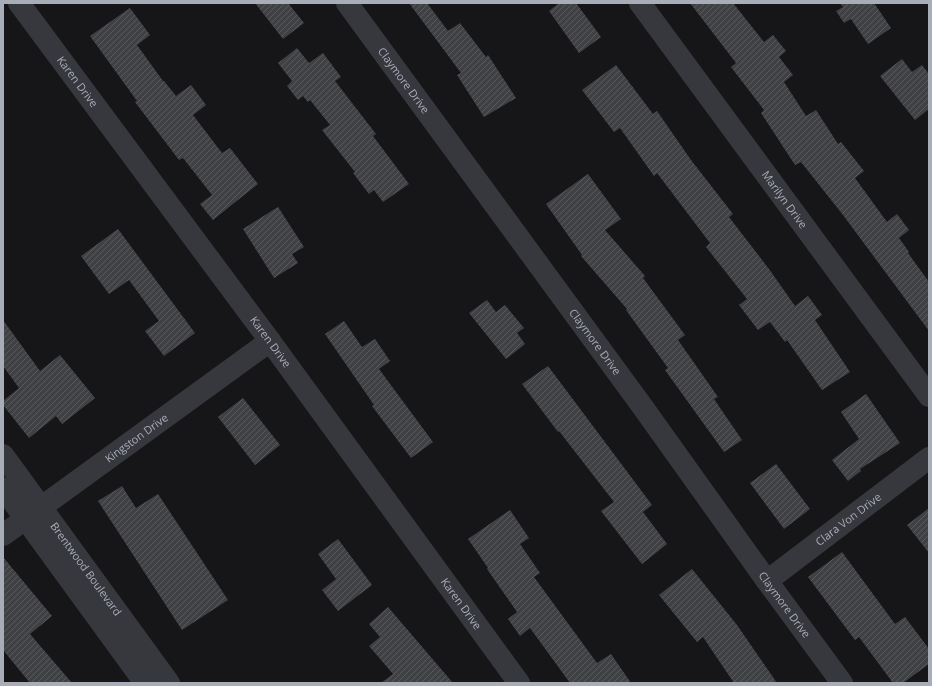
<svg xmlns="http://www.w3.org/2000/svg" width="932" height="686" font-family="'Open Sans',sans-serif">
  <style>
    .building { fill: url(#building-hatch) }
    .lines { fill: none; stroke-linecap: round; stroke-linejoin: round }
    .minor { stroke: #37383d; stroke-width: 22 }
    .labels { text-anchor: middle; stroke-width: 3.5; stroke-linejoin: round; paint-order: stroke }
    .street-label { font-size: 11px; fill: #a8adb8; stroke: #111113 }
  </style>
  <defs>
    <pattern id="building-hatch" width="6" height="6" patternUnits="userSpaceOnUse"><rect width="6" height="6" fill="#404145"/><path d="M-1 1l2-2M0 6l6-6M5 7l2-2" fill="none" stroke="#595a5e"/></pattern>
  </defs>
  <rect width="100%" height="100%" fill="#161618"/>
  <g class="building">
    <path d="M 255,3 L 288,3 L 304,23 L 283,39 Z"/>
    <path d="M 409,3 L 427,3 L 448,31 L 460,23 L 486,57 L 488,55 L 516,98 L 484,117 L 457,75 L 461,73 Z"/>
    <path d="M 559,3 L 576,3 L 601,37 L 579,53 L 549,11 Z"/>
    <path d="M 690,3 L 733,3 L 764,42 L 773,35 L 786,51 L 779,57 L 793,75 L 784,82 L 806,116 L 816,110 L 838,144 L 841,142 L 864,171 L 855,178 L 887,222 L 897,214 L 909,230 L 899,238 L 909,252 L 908,253 L 929,282 L 929,331 L 843,215 L 801,162 L 795,165 L 761,113 L 764,110 L 731,67 L 736,63 Z"/>
    <path d="M 840,3 L 874,3 L 891,28 L 868,44 L 851,19 L 844,23 L 836,11 L 843,7 Z"/>
    <path d="M 130,8 L 150,35 L 137,45 L 163,81 L 164,81 L 176,96 L 191,85 L 206,105 L 193,115 L 222,153 L 230,148 L 258,184 L 213,220 L 200,204 L 212,195 L 183,158 L 179,160 L 135,102 L 137,101 L 90,36 Z"/>
    <path d="M 297,48 L 309,63 L 323,53 L 341,77 L 335,81 L 376,134 L 373,136 L 409,184 L 383,202 L 374,190 L 369,194 L 353,173 L 355,172 L 322,130 L 330,125 L 310,100 L 308,102 L 303,96 L 298,100 L 287,86 L 292,81 L 278,63 Z"/>
    <path d="M 902,59 L 912,72 L 922,65 L 929,74 L 929,109 L 915,120 L 880,76 Z"/>
    <path d="M 616,65 L 653,114 L 657,111 L 691,160 L 733,214 L 729,217 L 769,269 L 795,306 L 808,296 L 822,315 L 815,320 L 850,372 L 822,390 L 787,340 L 785,342 L 770,322 L 758,330 L 739,305 L 747,299 L 706,247 L 710,243 L 657,173 L 654,176 L 620,128 L 614,132 L 582,90 Z"/>
    <path d="M 588,174 L 621,219 L 605,230 L 645,276 L 643,278 L 685,335 L 678,340 L 718,397 L 714,399 L 742,440 L 724,452 L 665,370 L 668,368 L 626,310 L 627,309 L 581,256 L 582,255 L 546,204 Z"/>
    <path d="M 278,207 L 304,247 L 292,254 L 298,263 L 274,278 L 243,229 Z"/>
    <path d="M 118,229 L 195,333 L 164,356 L 145,331 L 159,321 L 129,280 L 109,294 L 81,256 Z"/>
    <path d="M 487,300 L 496,312 L 505,305 L 524,328 L 517,333 L 525,344 L 506,359 L 469,313 Z"/>
    <path d="M 3,320 L 40,371 L 60,355 L 95,398 L 62,424 L 56,416 L 29,438 L 3,405 L 3,401 L 19,388 L 3,366 Z"/>
    <path d="M 344,321 L 362,347 L 375,339 L 390,361 L 379,369 L 433,442 L 411,458 L 372,406 L 374,405 L 325,334 Z"/>
    <path d="M 548,366 L 652,505 L 643,512 L 667,544 L 642,564 L 601,511 L 614,502 L 559,431 L 558,432 L 522,384 Z"/>
    <path d="M 866,394 L 900,443 L 860,469 L 861,471 L 848,481 L 832,460 L 859,439 L 841,412 Z"/>
    <path d="M 243,398 L 280,445 L 255,465 L 218,417 Z"/>
    <path d="M 776,464 L 810,509 L 784,529 L 750,483 Z"/>
    <path d="M 122,486 L 136,508 L 158,494 L 228,600 L 182,630 L 98,501 Z"/>
    <path d="M 929,508 L 929,553 L 907,525 Z"/>
    <path d="M 510,510 L 529,538 L 520,544 L 540,573 L 534,577 L 597,663 L 611,654 L 631,683 L 570,683 L 530,628 L 520,636 L 508,619 L 517,612 L 487,569 L 488,568 L 468,539 Z"/>
    <path d="M 338,539 L 372,585 L 338,611 L 322,590 L 336,579 L 318,554 Z"/>
    <path d="M 842,552 L 895,624 L 905,617 L 929,649 L 929,664 L 903,683 L 893,683 L 859,637 L 855,640 L 808,577 Z"/>
    <path d="M 3,557 L 52,616 L 30,634 L 72,683 L 30,683 L 3,650 Z"/>
    <path d="M 692,569 L 737,625 L 777,683 L 734,683 L 703,637 L 697,642 L 659,595 Z"/>
    <path d="M 388,607 L 453,683 L 381,683 L 393,674 L 369,646 L 380,637 L 369,624 Z"/>
  </g>
  <g class="lines">
    <g class="minor">
      <path id="s1" d="M 19,3 L 270,341 L 519,683"/>
      <path id="s2" d="M 347,3 L 642,406 L 767,581 L 842,683"/>
      <path id="s3" d="M 640,3 L 929,396"/>
      <path id="s4" d="M 3,455 L 169,683"/>
      <path d="M 3,488 L 145,683"/>
      <path id="s5" d="M 3,535 L 270,341"/>
      <path id="s6" d="M 767,581 L 929,458"/>
    </g>
  </g>
  <g class="labels">
    <g class="street-label">
      <text dy="4" stroke="none"><textPath href="#s2" startOffset="96">Claymore Drive</textPath></text>
      <text dy="4" stroke="none"><textPath href="#s1" startOffset="98">Karen Drive</textPath></text>
      <text dy="4" stroke="none"><textPath href="#s3" startOffset="244">Marilyn Drive</textPath></text>
      <text dy="4" stroke="none"><textPath href="#s1" startOffset="422">Karen Drive</textPath></text>
      <text dy="4" stroke="none"><textPath href="#s2" startOffset="420">Claymore Drive</textPath></text>
      <text dy="4" stroke="none"><textPath href="#s5" startOffset="165">Kingston Drive</textPath></text>
      <text dy="4" stroke="none"><textPath href="#s6" startOffset="102">Clara Von Drive</textPath></text>
      <text dy="4" stroke="none"><textPath href="#s4" startOffset="141">Brentwood Boulevard</textPath></text>
      <text dy="4" stroke="none"><textPath href="#s1" startOffset="746">Karen Drive</textPath></text>
      <text dy="4" stroke="none"><textPath href="#s2" startOffset="744">Claymore Drive</textPath></text>
    </g>
  </g>
  <rect width="932" height="686" fill="none" stroke="#a8adb8" stroke-width="8"/>
</svg>
